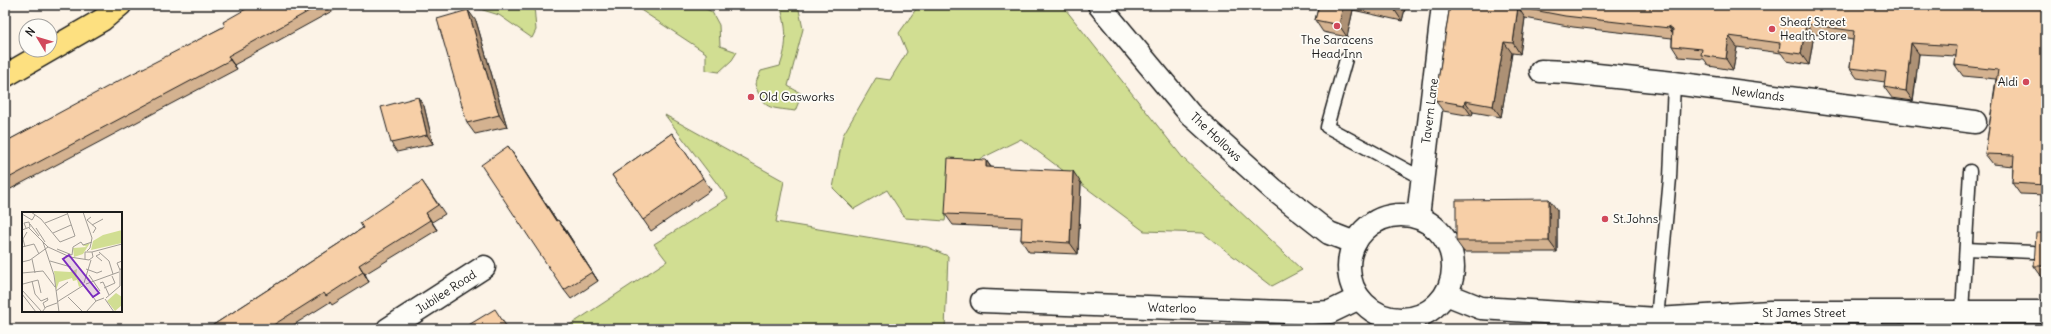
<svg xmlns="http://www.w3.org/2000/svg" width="2051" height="334" font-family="Delius,sans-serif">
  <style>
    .green { fill: #d1de92; stroke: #767d57 }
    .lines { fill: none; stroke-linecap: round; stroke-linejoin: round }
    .lane-casing { stroke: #1c1c1c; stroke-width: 15 }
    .street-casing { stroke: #1c1c1c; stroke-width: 25 }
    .secondary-casing { stroke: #1c1c1c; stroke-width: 25 }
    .primary-casing { stroke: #1c1c1c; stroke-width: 25 }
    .lane { stroke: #fdfcf7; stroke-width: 12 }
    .street { stroke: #fdfcf7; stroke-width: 22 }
    .secondary { stroke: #fdfcf7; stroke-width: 22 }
    .primary { stroke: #fde080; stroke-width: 22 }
    .wall { fill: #d4b290; stroke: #1c1c1c }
    .shaded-wall { fill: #ad9175; stroke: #1c1c1c }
    .building { fill: #f7cfa7; stroke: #1c1c1c }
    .poi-dot { fill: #d1495b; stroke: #fdfcf7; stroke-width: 1.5 }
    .labels { text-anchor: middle; stroke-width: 3.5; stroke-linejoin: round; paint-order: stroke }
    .poi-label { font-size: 12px; fill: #1c1c1c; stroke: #fdfcf7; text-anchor: start }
    .street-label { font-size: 12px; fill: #1c1c1c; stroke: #fdfcf7 }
    .inset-road { fill: none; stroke: #a29d96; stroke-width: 1 }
    .view { fill: #7b2cbf; fill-opacity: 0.15; stroke: #7b2cbf; stroke-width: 2 }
    .inset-edge { fill: none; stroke: #1c1c1c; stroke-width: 2 }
  </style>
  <rect width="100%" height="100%" fill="#fcf3e7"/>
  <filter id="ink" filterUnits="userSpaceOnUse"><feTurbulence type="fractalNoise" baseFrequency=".025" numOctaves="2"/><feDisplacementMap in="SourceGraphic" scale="8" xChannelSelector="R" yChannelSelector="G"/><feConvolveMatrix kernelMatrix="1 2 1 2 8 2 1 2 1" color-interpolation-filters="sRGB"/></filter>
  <g filter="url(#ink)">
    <g class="green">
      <path d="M 467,5 L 534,5 L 536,30 L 532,38 L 499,15 Z"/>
      <path d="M 633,5 L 698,5 L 712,12 L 719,25 L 720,46 L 737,52 L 732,60 L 719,72 L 706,70 L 706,53 Z"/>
      <path d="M 780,5 L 798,5 L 803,29 L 788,86 L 802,94 L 795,111 C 769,107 764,111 755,84 L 761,71 L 780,66 C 788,44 787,27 780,5 Z"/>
      <path d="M 919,5 L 1062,5 L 1183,158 L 1302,270 L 1272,286 L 1203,233 L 1144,231 L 1021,139 L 978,160 L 954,160 L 945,221 L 905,218 L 887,190 L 854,209 L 833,188 L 843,135 L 876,78 L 890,80 L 907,52 L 899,33 Z"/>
      <path d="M 665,115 L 784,181 L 776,222 L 927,247 L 948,256 L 945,329 L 564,329 L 667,261 L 654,244 L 728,198 Z"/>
    </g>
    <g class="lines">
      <g class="lane-casing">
        <g id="lane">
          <path d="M 1346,59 L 1327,127 L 1422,178"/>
          <path d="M 1966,249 L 2033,252"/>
          <path d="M 1962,313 L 1970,171"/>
          <path d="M 1657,319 L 1670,178 L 1674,83"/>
          <path d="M 1770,329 L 1770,312"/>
        </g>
      </g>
      <g class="street-casing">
        <g id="street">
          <path d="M 1541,71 L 1568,72 L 1674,83 L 1975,122"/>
          <path d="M 1418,217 L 1443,5"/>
          <path d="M 982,301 L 1311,313 L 1330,312 L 1359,298"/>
          <path d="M 388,329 L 484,267"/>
          <path d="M 1393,329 L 1394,319"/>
        </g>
      </g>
      <g class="secondary-casing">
        <g id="secondary">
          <path d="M 1099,5 L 1190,114 L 1273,189 L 1329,233 L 1355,243"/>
          <circle cx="1401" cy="267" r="52"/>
          <path d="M 1446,294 L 1481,308 L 1657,319 L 1770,312 L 2046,312"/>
        </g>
      </g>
      <g class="primary-casing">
        <path id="primary" d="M 5,76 L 102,20 L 120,5"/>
      </g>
      <use href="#lane" class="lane"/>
      <use href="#street" class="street"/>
      <use href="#secondary" class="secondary"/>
      <use href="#primary" class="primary"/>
    </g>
    <g class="wall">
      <path d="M 253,5 L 343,5 L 234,65 L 237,69 L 5,192 L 5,142 L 225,26 Z"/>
      <path d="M 1319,5 L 1406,5 L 1402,21 L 1353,10 L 1347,37 L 1323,32 L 1315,20 Z"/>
      <path d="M 1450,5 L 2046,5 L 2046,195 L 2020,194 L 2012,183 L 2013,166 L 1993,164 L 1985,154 L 1996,79 L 1963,76 L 1955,65 L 1956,56 L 1919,54 L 1913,101 L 1892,98 L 1884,87 L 1885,82 L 1857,78 L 1850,68 L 1853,40 L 1814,34 L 1809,65 L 1787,61 L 1781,53 L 1737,47 L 1733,70 L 1709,66 L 1704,59 L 1679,57 L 1672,46 L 1672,38 L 1573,27 L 1525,18 L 1520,54 L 1512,53 L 1501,117 L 1473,112 L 1472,116 L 1443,111 L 1435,100 Z"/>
      <path d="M 476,21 L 507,127 L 475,134 L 467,123 Z"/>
      <path d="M 424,106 L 433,144 L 397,152 L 391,143 Z"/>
      <path d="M 672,133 L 711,190 L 651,231 L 612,175 Z"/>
      <path d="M 514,155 L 557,221 L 558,220 L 565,229 L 598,281 L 571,299 L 564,290 Z"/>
      <path d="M 986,160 L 991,167 L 1081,183 L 1078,254 L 1029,252 L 1021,240 L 1022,228 L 953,225 L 945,214 Z"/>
      <path d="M 422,181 L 445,214 L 432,222 L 437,230 L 365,274 L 369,282 L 332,305 L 330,302 L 287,329 L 207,329 L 363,228 Z"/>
      <path d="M 1557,210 L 1557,252 L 1464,252 L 1456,241 Z"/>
      <path d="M 2046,233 L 2046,277 L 2042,277 L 2034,266 Z"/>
    </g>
    <g class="shaded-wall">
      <path d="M 1343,5 L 1349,5 L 1353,10 L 1347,37 L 1339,25 Z"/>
      <path d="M 1395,5 L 1406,5 L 1402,21 L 1394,9 Z"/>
      <path d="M 1518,7 L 1525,18 L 1520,54 L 1513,43 Z"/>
      <path d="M 468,10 L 476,21 L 507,127 L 499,115 Z"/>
      <path d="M 1806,24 L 1814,34 L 1809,65 L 1801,54 Z"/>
      <path d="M 1669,26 L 1677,37 L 1677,39 L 1669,28 Z"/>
      <path d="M 1729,36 L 1737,47 L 1733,70 L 1726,59 Z"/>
      <path d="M 1504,42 L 1512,53 L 1501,117 L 1493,106 Z"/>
      <path d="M 1911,43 L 1919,54 L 1913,101 L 1906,91 Z"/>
      <path d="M 228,56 L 234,65 L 237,69 L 230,60 Z"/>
      <path d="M 418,97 L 424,106 L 433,144 L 427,135 Z"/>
      <path d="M 1465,101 L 1473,112 L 1472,116 L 1464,105 Z"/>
      <path d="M 508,146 L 514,155 L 563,230 L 556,221 Z"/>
      <path d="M 986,160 L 994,172 L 986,167 Z"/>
      <path d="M 1073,171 L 1081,183 L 1078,254 L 1070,243 Z"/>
      <path d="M 1549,199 L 1557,210 L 1557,252 L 1549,241 Z"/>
      <path d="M 426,213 L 432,222 L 437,230 L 430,220 Z"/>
      <path d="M 558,220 L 565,229 L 598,281 L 592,272 Z"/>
      <path d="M 359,265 L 365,274 L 369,282 L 363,272 Z"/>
    </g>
    <g class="building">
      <path d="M 253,5 L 320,5 L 228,56 L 230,60 L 5,180 L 5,142 L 120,80 L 225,26 L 223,22 Z"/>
      <path d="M 1319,5 L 1343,5 L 1339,25 L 1315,20 Z"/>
      <path d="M 1374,5 L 1395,5 L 1394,9 Z"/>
      <path d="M 1450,5 L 1646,5 L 1650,6 L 1649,5 L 2046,5 L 2046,185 L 2012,183 L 2014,155 L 1985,154 L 1998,70 L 1955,65 L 1957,46 L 1911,43 L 1906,91 L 1884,87 L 1886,72 L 1850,68 L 1854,31 L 1806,24 L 1801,54 L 1779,51 L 1780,43 L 1729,36 L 1726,59 L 1701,55 L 1702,49 L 1672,46 L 1673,29 L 1669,26 L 1669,28 L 1565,16 L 1518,7 L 1513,43 L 1504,42 L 1493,106 L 1465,101 L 1464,105 L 1435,100 Z"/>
      <path d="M 468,10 L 499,115 L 467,123 L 437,19 Z"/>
      <path d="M 418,97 L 427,135 L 391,143 L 381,107 Z"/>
      <path d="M 672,133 L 703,178 L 643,220 L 612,175 Z"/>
      <path d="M 508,146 L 556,221 L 558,220 L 592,272 L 564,290 L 481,165 Z"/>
      <path d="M 948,158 L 986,160 L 986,167 L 1073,171 L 1070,243 L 1021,240 L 1022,217 L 945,214 Z"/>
      <path d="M 422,181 L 438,205 L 426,213 L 430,220 L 359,265 L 363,272 L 326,296 L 324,293 L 267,329 L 207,329 L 363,228 L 360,223 Z"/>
      <path d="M 1549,199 L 1549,241 L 1456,241 L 1456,200 Z"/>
      <path d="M 2036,233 L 2046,233 L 2046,266 L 2034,266 Z"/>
      <path d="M 495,309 L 508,329 L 462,329 Z"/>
    </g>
  </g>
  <g class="poi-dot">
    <circle cx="1337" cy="26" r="4"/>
    <circle cx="1772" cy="29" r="4"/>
    <circle cx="2026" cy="82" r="4"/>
    <circle cx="751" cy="97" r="4"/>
    <circle cx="1605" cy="219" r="4"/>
  </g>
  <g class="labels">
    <g class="poi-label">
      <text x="1780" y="26">Sheaf Street<tspan x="1780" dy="14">Health Store</tspan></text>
      <text x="1337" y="44" text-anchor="middle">The Saracens<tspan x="1337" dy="14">Head Inn</tspan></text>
      <text x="2018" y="86" text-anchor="end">Aldi</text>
      <text x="759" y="101">Old Gasworks</text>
      <text x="1613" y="223">St.Johns</text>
    </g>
    <g class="street-label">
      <text transform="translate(1758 94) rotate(7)" y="4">Newlands</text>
      <text transform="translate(1430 111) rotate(-83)" y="4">Tavern Lane</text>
      <text transform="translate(1216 137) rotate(43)" y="4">The Hollows</text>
      <text transform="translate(446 292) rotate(-33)" y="4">Jubilee Road</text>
      <text transform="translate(1172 308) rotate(2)" y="4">Waterloo</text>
      <text x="1804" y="317">St James Street</text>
    </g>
  </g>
  <g transform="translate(22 212)">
    <rect width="100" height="100" fill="#fcf3e7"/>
    <path d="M 100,18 L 100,31 L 69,38 L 71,29 L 81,23 ZM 68,31 L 61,42 L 52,45 L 51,36 L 65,35 L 60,33 ZM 55,57 L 54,65 L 60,73 L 57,75 L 55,68 L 51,69 L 50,66 L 37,70 L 34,78 L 32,59 L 48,60 ZM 94,81 L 100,85 L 100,93 L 93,99 L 85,89 Z" fill="#d1de92"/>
    <path class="inset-road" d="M 9,0 L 19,7 L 38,30M 45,0 L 53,24M 61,0 L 70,26 L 68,36 L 65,39M 0,2 L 10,8 L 13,3M 69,5 L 65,8 L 74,16 L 71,21M 23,11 L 45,2M 8,12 L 17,24M 70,13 L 81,7M 7,16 L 26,35 L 48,45 L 67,48 L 71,45 L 70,40 L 63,40 L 63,47M 14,16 L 23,30M 0,18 L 8,15 L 7,10 L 2,11 L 4,16M 31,21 L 49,13M 21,30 L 32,63 L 37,100M 38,30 L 53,24M 59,30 L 61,33 L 70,30M 0,35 L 12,32 L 17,42M 3,35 L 1,27 L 5,20M 35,37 L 50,43 L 51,35 L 59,30M 70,40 L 100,32M 77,40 L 87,49 L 91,62M 78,42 L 74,44 L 80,49M 10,47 L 13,61M 28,49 L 49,55M 0,50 L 8,48 L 26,35M 64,57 L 75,61 L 80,59M 98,58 L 95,51 L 100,49M 0,61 L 21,59 L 33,75M 67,63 L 78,79M 10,69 L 13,82 L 19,89 L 26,86M 62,71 L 69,48M 78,71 L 81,70 L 87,83M 1,72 L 16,68 L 19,81M 64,72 L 97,60M 63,74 L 74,89 L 82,86M 82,76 L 93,71 L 90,64M 0,78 L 20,100 L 24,95 L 35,91M 34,79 L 46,70M 0,82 L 14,100M 46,85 L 61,100M 84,86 L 98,74 L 98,58 L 100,55M 83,87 L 92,100M 35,90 L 62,73M 23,96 L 21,91 L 26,88 L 25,86M 64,100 L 74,89"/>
    <path class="view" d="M 47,43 L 77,81 L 71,85 L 41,47 Z"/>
    <rect width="100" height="100" class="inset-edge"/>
  </g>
  <rect width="2051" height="334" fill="none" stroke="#fdfcf7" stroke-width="20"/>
  <rect x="10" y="10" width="2031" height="314" fill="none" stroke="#1c1c1c" stroke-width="1.5" filter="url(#ink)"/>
  <g transform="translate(38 38) rotate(308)"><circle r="19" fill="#fdfcf7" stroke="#a3a29f"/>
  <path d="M0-3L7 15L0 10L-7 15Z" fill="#d1495b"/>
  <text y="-6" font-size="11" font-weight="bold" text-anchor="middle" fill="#1c1c1c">N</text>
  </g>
</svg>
